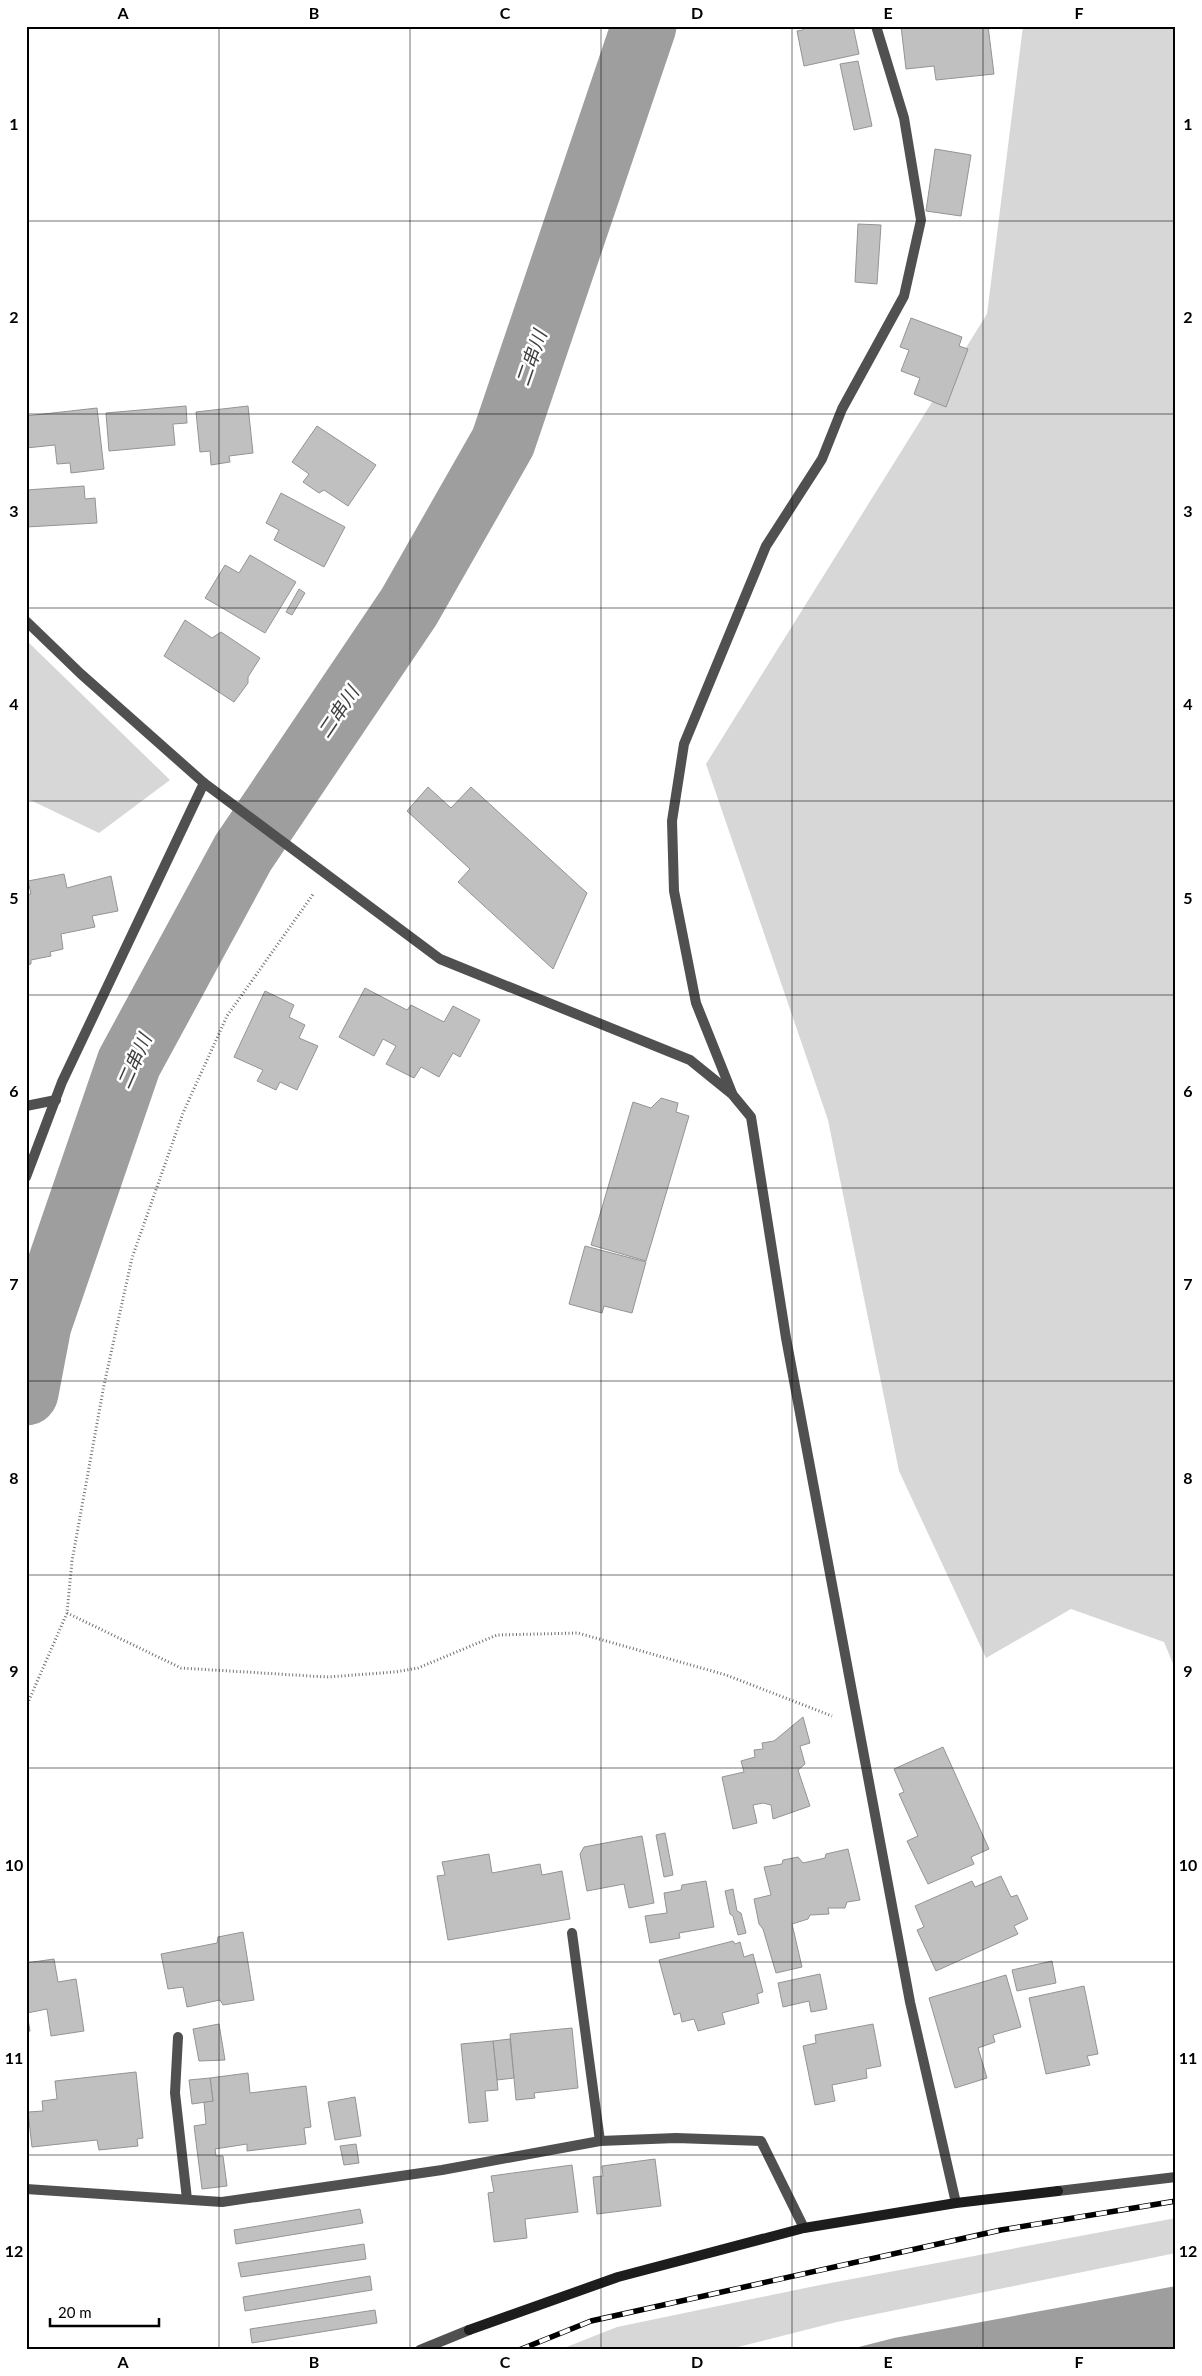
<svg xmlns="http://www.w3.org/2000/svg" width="1202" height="2376" font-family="Lato,'Noto Sans JP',sans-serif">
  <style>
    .green { fill: #d7d7d7 }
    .water { fill: #9e9e9e }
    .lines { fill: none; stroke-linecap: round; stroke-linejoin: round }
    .river { stroke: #9e9e9e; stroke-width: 65 }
    .building { fill: #c0c0c0; stroke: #949494 }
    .path { stroke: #727272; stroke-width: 3; stroke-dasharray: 1 2.5; stroke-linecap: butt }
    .lane { stroke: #505050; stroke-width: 10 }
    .street { stroke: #505050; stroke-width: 10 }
    .secondary { stroke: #1d1d1d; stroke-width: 10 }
    .rail-casing { stroke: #000; stroke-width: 5.5 }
    .rail { stroke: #fff; stroke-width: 4; stroke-dasharray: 11; stroke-linecap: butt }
    .grid { fill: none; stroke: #000; stroke-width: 1; stroke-opacity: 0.55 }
    .labels { text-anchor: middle; stroke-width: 5; stroke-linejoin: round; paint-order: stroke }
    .water-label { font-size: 19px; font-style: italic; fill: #3f3f3f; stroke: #fff }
    .neatline { fill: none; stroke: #000; stroke-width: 2 }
    .grid-label { font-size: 16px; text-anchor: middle; font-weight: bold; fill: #000 }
  </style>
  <rect width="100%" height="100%" fill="#fff"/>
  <g class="green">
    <path d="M 1023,26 L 1176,26 L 1176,1671 L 1164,1642 L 1071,1609 L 986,1658 L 899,1471 L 828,1120 L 706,764 L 987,314 Z"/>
    <path d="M 26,640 L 170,780 L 99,833 L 26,798 Z"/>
    <path d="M 1176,2218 L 1176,2253 L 837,2322 L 726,2350 L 559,2350 L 617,2327 L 820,2285 Z"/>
  </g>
  <path class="water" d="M 1176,2286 L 1176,2350 L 847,2350 L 894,2338 Z"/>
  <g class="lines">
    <path class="river" d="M 26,1393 L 39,1325 L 129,1063 L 243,853 L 409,607 L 503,442 L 644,26"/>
  </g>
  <g class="building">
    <path d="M 802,26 L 853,26 L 859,54 L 804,66 L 797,31 L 803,30 Z"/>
    <path d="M 901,26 L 988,26 L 994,74 L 936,80 L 934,66 L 906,69 Z"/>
    <path d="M 858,61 L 872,126 L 854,130 L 840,64 Z"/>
    <path d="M 935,149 L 971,155 L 961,216 L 926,211 Z"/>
    <path d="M 858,224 L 881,225 L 877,284 L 855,282 Z"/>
    <path d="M 911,318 L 962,337 L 959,346 L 968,349 L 946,407 L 914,394 L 920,378 L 901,371 L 909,350 L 900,347 Z"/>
    <path d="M 186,406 L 187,423 L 173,424 L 175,445 L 109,451 L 106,413 Z"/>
    <path d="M 248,406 L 253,453 L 229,456 L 230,462 L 211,465 L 210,451 L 200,452 L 196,412 Z"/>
    <path d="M 97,408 L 104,469 L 71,473 L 70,463 L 57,464 L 55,445 L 26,448 L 26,416 Z"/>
    <path d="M 317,426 L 376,465 L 348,506 L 324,490 L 319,493 L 303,482 L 309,474 L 292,462 Z"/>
    <path d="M 84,486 L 85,499 L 95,498 L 97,523 L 26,527 L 26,490 Z"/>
    <path d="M 281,493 L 345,527 L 324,567 L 274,540 L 279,530 L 266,523 Z"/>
    <path d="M 250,555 L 296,582 L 265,633 L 205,598 L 225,565 L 239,573 Z"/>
    <path d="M 299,589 L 305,593 L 292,615 L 286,612 Z"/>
    <path d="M 185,620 L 212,638 L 221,632 L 260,658 L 248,677 L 248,683 L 234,702 L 164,656 Z"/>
    <path d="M 428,787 L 451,808 L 471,787 L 587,893 L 553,969 L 458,882 L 470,869 L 407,811 Z"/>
    <path d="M 64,874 L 67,888 L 111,876 L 118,911 L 92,916 L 95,927 L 61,934 L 63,949 L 50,952 L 51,956 L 31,960 L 31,964 L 26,965 L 26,895 L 31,894 L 28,881 Z"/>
    <path d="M 365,988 L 407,1010 L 411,1005 L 444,1022 L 453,1006 L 480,1020 L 460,1057 L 453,1053 L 439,1077 L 421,1067 L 414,1078 L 386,1064 L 396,1046 L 383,1039 L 374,1056 L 339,1037 Z"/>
    <path d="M 265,991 L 294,1005 L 289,1017 L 305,1025 L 299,1038 L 318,1046 L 297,1090 L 280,1082 L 276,1090 L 257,1081 L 263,1070 L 234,1057 Z"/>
    <path d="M 661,1098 L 678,1103 L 676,1112 L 689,1116 L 646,1261 L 591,1245 L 633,1102 L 651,1108 Z"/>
    <path d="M 585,1246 L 646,1262 L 632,1313 L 604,1306 L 602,1313 L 569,1304 Z"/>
    <path d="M 803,1717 L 810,1743 L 800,1746 L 805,1764 L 798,1770 L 810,1806 L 773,1819 L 771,1805 L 763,1803 L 753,1805 L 757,1823 L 733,1829 L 722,1777 L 744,1772 L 741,1761 L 755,1757 L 754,1750 L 763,1749 L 762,1743 L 774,1741 Z"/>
    <path d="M 943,1747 L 989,1849 L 971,1857 L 974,1864 L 928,1884 L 907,1841 L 918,1836 L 899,1794 L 904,1792 L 894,1769 Z"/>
    <path d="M 665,1833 L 673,1875 L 664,1877 L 656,1835 Z"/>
    <path d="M 642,1836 L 654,1903 L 629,1908 L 624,1884 L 587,1891 L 580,1854 L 584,1847 Z"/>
    <path d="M 848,1849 L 860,1900 L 847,1902 L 845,1908 L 828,1908 L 829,1914 L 810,1915 L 808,1919 L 792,1924 L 802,1967 L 776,1973 L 763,1929 L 759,1924 L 754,1899 L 771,1895 L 764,1867 L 782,1864 L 783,1860 L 798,1857 L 803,1863 L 825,1858 L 826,1854 Z"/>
    <path d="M 489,1854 L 492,1873 L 540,1864 L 542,1875 L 562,1871 L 570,1919 L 448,1940 L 437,1876 L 445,1875 L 442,1862 Z"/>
    <path d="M 1001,1876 L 1011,1897 L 1017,1895 L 1028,1919 L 1014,1926 L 1018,1934 L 936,1971 L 917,1930 L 924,1927 L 915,1906 L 972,1881 L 975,1887 Z"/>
    <path d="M 706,1881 L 714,1927 L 679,1933 L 680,1938 L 650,1943 L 645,1916 L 667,1913 L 664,1893 L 681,1890 L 682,1885 Z"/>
    <path d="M 733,1889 L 737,1911 L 741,1913 L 746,1933 L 738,1935 L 733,1916 L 730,1914 L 725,1891 Z"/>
    <path d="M 243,1932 L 254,2000 L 223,2005 L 220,2000 L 187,2007 L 183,1987 L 168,1989 L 161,1954 L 217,1943 L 218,1937 Z"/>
    <path d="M 733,1941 L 735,1944 L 740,1942 L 744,1957 L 753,1954 L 763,1992 L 757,1994 L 759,2003 L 722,2013 L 725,2024 L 698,2031 L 694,2019 L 682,2022 L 680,2013 L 674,2015 L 659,1960 Z"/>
    <path d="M 54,1959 L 58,1982 L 76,1979 L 84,2031 L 51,2036 L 47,2009 L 27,2013 L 30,2031 L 26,2032 L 26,1963 Z"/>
    <path d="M 1052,1961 L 1056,1983 L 1017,1991 L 1012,1970 Z"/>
    <path d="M 820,1974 L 827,2009 L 811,2012 L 809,2001 L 783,2007 L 778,1983 Z"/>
    <path d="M 1006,1975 L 1021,2027 L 993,2035 L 995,2042 L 978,2048 L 987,2078 L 955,2088 L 929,1998 Z"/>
    <path d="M 1084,1986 L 1098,2054 L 1087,2056 L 1090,2065 L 1046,2074 L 1029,1998 Z"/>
    <path d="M 219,2024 L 225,2060 L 199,2061 L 193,2029 Z"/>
    <path d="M 873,2024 L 881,2066 L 866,2069 L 867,2078 L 832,2085 L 835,2101 L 815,2105 L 803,2046 L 816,2043 L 815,2035 Z"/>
    <path d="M 572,2028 L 578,2088 L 534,2093 L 535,2098 L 516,2100 L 510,2034 Z"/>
    <path d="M 510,2039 L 514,2078 L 497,2080 L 493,2041 Z"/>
    <path d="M 493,2041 L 498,2090 L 485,2091 L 488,2121 L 469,2123 L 461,2044 Z"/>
    <path d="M 136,2072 L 143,2138 L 137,2139 L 138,2146 L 99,2150 L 97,2140 L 32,2147 L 28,2112 L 43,2111 L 42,2101 L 57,2099 L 55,2081 Z"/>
    <path d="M 248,2073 L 250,2093 L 306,2086 L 311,2127 L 304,2128 L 306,2144 L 247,2151 L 247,2144 L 215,2149 L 216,2156 L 223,2156 L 227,2186 L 202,2189 L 194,2126 L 206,2124 L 204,2102 L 213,2101 L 210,2078 Z"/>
    <path d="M 210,2078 L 213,2101 L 192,2104 L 189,2080 Z"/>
    <path d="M 355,2097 L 361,2136 L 335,2140 L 328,2102 Z"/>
    <path d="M 356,2144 L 359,2163 L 344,2165 L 340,2146 Z"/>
    <path d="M 655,2159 L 661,2206 L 597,2214 L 593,2177 L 603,2176 L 602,2166 Z"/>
    <path d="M 572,2165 L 578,2212 L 525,2219 L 527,2238 L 494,2242 L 488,2193 L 494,2192 L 491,2176 Z"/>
    <path d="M 360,2209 L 363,2223 L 236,2244 L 234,2230 Z"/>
    <path d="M 364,2244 L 366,2259 L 241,2277 L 238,2263 Z"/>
    <path d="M 370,2276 L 372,2290 L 245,2311 L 243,2297 Z"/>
    <path d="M 375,2310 L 377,2323 L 252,2343 L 250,2329 Z"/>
  </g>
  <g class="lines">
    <g class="path">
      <path d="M 67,1613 L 181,1668 L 327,1677 L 395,1672 L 418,1668 L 497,1635 L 578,1633 L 726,1675 L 832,1716"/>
      <path d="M 26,1707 L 67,1613 L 72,1561 L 104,1385 L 132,1258 L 183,1113 L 227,1016 L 314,893"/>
    </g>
    <g class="lane">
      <path d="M 572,1933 L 600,2141"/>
      <path d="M 178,2037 L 175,2093 L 187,2199"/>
    </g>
    <g class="street">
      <path d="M 26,621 L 81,674 L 204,783 L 440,959 L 690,1060 L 732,1094 L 751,1117 L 786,1338 L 910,2002 L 956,2203"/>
      <path d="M 732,1093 L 696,1003 L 674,891 L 672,821 L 684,744 L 766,546 L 822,459 L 842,409 L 904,296 L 921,220 L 904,118 L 876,26"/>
      <path d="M 26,1106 L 56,1100"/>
      <path d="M 26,1177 L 62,1082 L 204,783"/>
      <path d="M 26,2189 L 222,2202 L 442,2170 L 600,2141 L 676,2138 L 761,2141 L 804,2228"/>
      <path d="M 1058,2191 L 1176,2177"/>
      <path d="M 420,2350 L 469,2330"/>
    </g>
    <path class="secondary" d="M 469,2330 L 618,2277 L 804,2228 L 956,2203 L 1058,2191"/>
    <g class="rail-casing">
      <path id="rail" d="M 519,2350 L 591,2321 L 1001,2230 L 1176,2201"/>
    </g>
    <use href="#rail" class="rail"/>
  </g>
  <path class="grid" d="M 219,26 L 219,2350M 410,26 L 410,2350M 601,26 L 601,2350M 792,26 L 792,2350M 983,26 L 983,2350M 26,221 L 1176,221M 26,414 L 1176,414M 26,608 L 1176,608M 26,801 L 1176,801M 26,995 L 1176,995M 26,1188 L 1176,1188M 26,1381 L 1176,1381M 26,1575 L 1176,1575M 26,1768 L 1176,1768M 26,1962 L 1176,1962M 26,2155 L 1176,2155"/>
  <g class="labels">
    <g class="water-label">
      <text transform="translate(531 358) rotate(-71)" y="7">二串川</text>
      <text transform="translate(338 712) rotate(-56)" y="7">二串川</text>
      <text transform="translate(134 1061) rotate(-66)" y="7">二串川</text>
    </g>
  </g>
  <rect width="1202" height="2376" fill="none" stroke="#ffffff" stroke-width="55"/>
  <path d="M50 2318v8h109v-8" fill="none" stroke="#000000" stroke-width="2.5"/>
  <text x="58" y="2318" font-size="15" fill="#000000" stroke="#ffffff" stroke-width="4" paint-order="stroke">20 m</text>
  <rect x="28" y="28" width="1146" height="2320" class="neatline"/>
  <g class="grid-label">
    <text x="123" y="19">A</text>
    <text x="314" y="19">B</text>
    <text x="505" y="19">C</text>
    <text x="697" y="19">D</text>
    <text x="888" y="19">E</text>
    <text x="1079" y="19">F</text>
    <text x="14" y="130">1</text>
    <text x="1188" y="130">1</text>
    <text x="14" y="323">2</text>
    <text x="1188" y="323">2</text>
    <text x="14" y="517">3</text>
    <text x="1188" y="517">3</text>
    <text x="14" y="710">4</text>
    <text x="1188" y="710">4</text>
    <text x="14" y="904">5</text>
    <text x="1188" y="904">5</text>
    <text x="14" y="1097">6</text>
    <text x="1188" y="1097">6</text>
    <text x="14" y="1290">7</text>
    <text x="1188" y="1290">7</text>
    <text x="14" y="1484">8</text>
    <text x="1188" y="1484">8</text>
    <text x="14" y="1677">9</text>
    <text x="1188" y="1677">9</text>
    <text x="14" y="1871">10</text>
    <text x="1188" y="1871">10</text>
    <text x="14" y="2064">11</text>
    <text x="1188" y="2064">11</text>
    <text x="14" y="2257">12</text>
    <text x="1188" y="2257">12</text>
    <text x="123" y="2368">A</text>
    <text x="314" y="2368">B</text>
    <text x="505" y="2368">C</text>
    <text x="697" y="2368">D</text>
    <text x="888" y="2368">E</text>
    <text x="1079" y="2368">F</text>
  </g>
</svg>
